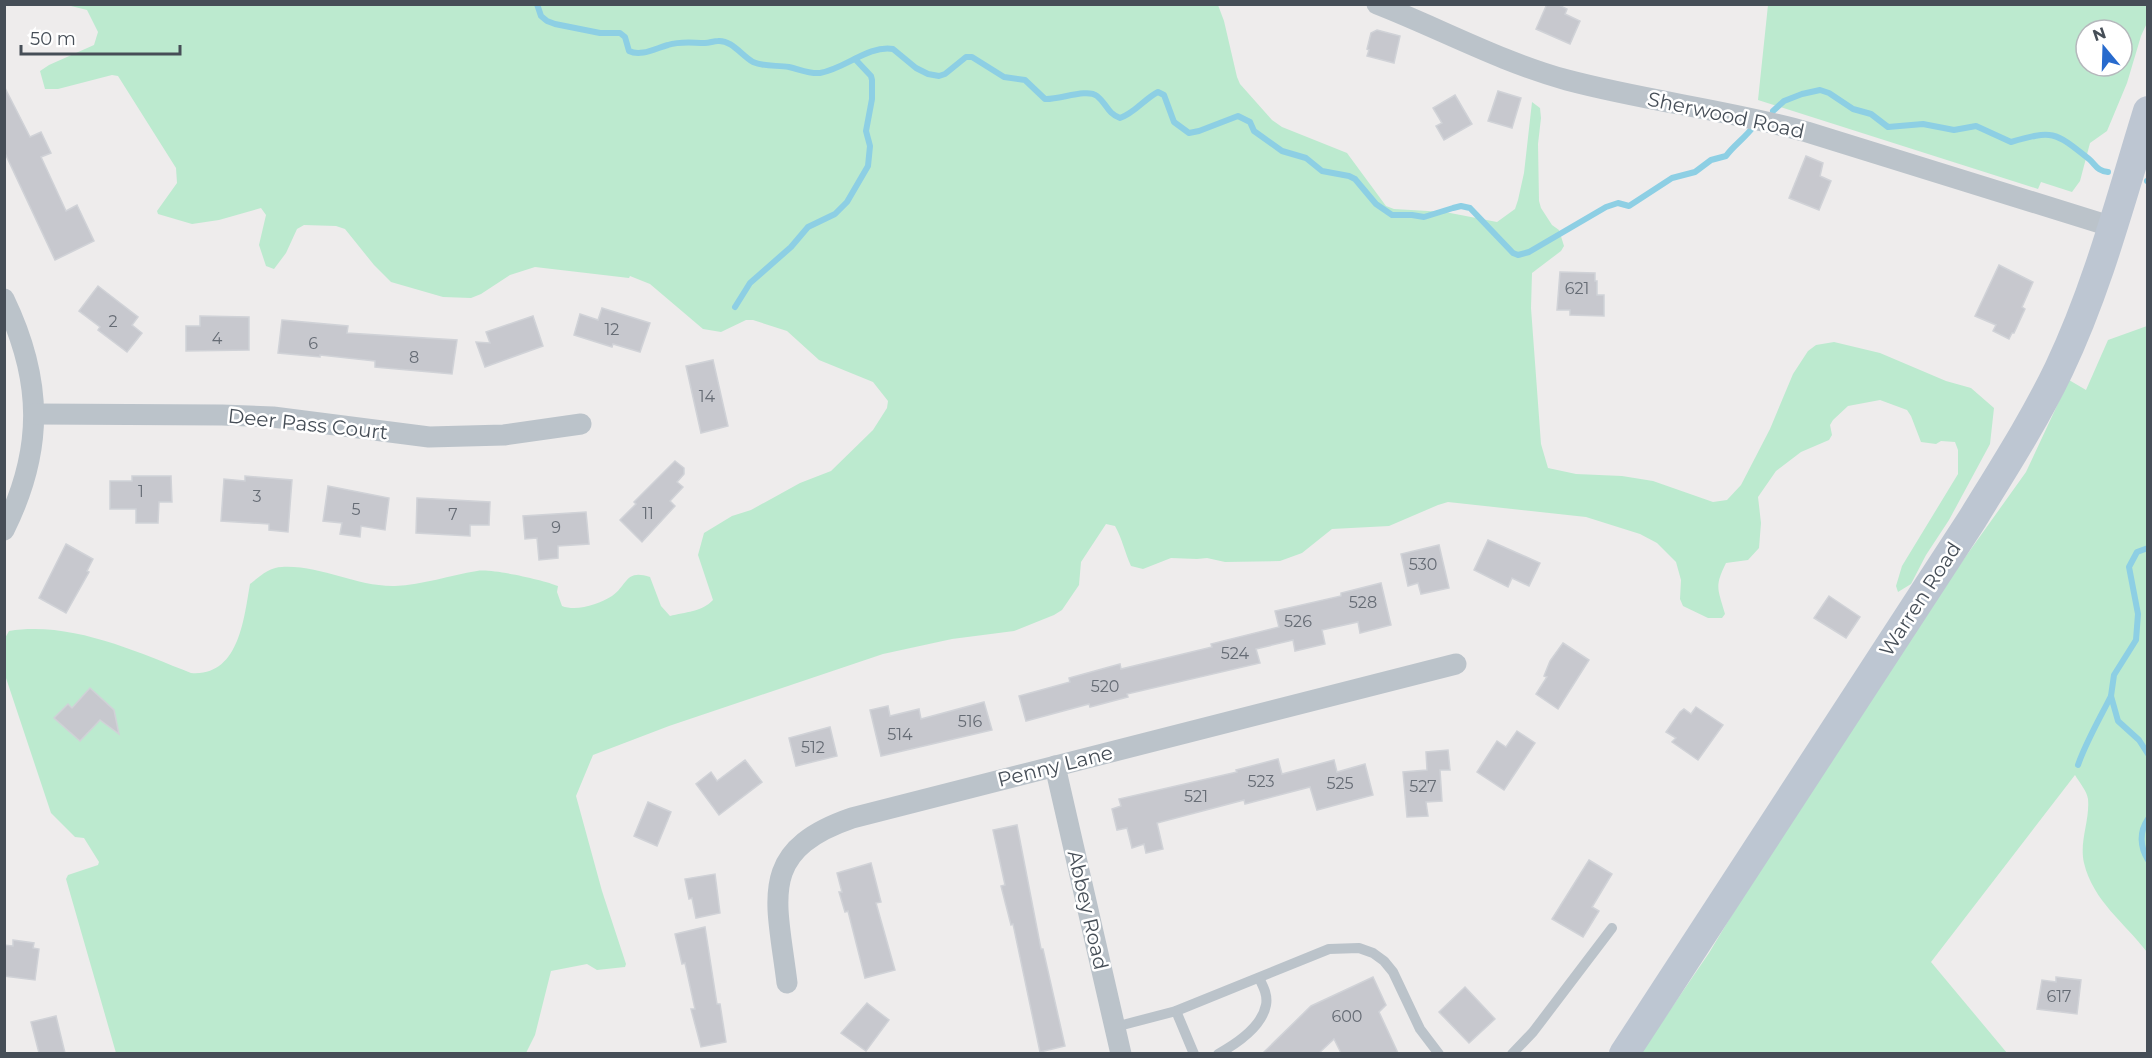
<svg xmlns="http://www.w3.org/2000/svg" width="2152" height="1058" font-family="Montserrat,sans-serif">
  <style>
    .green { fill: #bceacf; fill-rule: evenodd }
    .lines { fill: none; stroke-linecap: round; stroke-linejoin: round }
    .stream { stroke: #8dcfe4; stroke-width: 6 }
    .building { fill: #c7c8ce; stroke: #d0d2d7; stroke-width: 1.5 }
    .lane { stroke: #bbc3ca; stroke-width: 10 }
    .street { stroke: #bbc3ca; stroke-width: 21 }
    .secondary { stroke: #bdc6d2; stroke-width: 30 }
    .labels { text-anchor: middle; stroke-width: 5; stroke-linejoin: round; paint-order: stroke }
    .number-label { font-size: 16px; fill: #666c75 }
    .street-label { font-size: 20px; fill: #464e57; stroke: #fff }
  </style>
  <rect width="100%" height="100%" fill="#eeecec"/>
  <g class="green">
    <path d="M 67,5 L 1218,5 L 1224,21 L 1237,77 L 1240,84 L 1272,120 L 1282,127 L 1347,153 L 1386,206 L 1394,209 L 1445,212 L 1497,222 L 1515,209 L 1518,200 L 1524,173 L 1532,102 L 1540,108 L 1541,118 L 1538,144 L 1539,201 L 1541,208 L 1552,225 L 1559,230 L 1564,246 L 1561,251 L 1532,273 L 1531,308 L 1541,444 L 1548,468 L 1576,474 L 1622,476 L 1653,481 L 1713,502 L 1727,500 L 1741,485 L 1770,429 L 1793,374 L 1808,351 L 1816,345 L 1834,342 L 1880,353 L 1946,381 L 1971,388 L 1994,408 L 1990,444 L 1949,520 L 1926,555 L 1911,584 L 1898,592 L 1896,586 L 1902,566 L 1958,474 L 1958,450 L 1955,442 L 1941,441 L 1936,444 L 1921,442 L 1911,416 L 1907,410 L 1880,400 L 1848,406 L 1833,420 L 1830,425 L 1832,435 L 1829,440 L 1801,452 L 1776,471 L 1758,497 L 1761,523 L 1759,548 L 1748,560 L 1726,563 C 1714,587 1718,589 1725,614 L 1722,618 L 1708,618 L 1683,606 L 1680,599 L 1681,580 L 1676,562 L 1657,543 L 1640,534 L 1586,517 L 1448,502 L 1438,505 L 1389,526 L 1332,529 L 1302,553 L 1280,561 L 1225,562 L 1207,558 L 1197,559 L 1171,558 L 1143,569 L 1131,566 C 1125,553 1122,538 1115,526 L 1106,524 L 1081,562 L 1079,585 L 1062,610 L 1054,615 L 1014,631 L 952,639 L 883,654 L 669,726 L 593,755 L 576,796 L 602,891 L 626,964 L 625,967 L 597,970 L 587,964 L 551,971 L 535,1035 L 526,1053 L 116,1053 L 66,879 L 68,875 L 98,865 L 99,862 L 84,838 L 75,837 L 51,813 L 5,675 L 4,640 L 9,631 C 70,621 135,651 191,673 C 239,677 244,618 250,584 C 260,576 270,567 282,567 C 321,565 356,587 395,586 C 423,585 450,575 477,571 C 490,568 544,580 558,586 L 557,592 L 562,606 C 577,612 599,604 612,596 C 628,585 625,569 650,577 L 661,606 L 670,616 C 685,612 702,612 713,600 L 698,555 L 704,533 L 732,516 L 751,510 L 800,483 L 831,471 L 873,430 L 887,408 L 888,401 L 873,382 L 819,360 L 787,331 L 753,320 L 746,320 L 721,332 L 703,329 L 650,284 L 630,276 L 629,278 L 535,267 L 510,275 L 481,294 L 471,298 L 443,297 L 391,282 L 374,265 L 345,229 L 336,226 L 304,225 L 297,229 L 286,253 L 274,269 L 266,266 L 259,245 L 266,215 L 261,208 L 219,220 L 192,224 L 158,214 L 157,211 L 177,183 L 176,168 L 118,76 L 112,75 L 58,89 L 45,89 L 40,71 L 49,65 L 94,45 L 98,32 L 87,10 Z"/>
    <path d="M 1768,5 L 2147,4 L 2147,23 L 2141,36 L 2127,83 L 2107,131 L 2090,143 L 2080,181 L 2072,192 L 2041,182 L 2038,189 L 1758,100 ZM 2086,30 L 2122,30 L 2122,66 L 2086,66 Z"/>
    <path d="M 2147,326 L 2147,952 C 2125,923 2093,901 2084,863 C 2079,841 2090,821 2088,799 C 2087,791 2079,782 2075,775 L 1931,962 L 2007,1053 L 1640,1054 L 1709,953 L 1799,803 L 1906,640 L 2026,472 L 2069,380 L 2086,390 L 2108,340 Z"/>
  </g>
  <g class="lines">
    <g class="stream">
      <path d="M 537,4 L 541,16 L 547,21 L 555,24 L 600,33 L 620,33 L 625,37 L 629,51 C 641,57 656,48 668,45 C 681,41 692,43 705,43 C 709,43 714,41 718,41 C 732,40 741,55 753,62 C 764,67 777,65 789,67 C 799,69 808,74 820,73 C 845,69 868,45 893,49 L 916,68 L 928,74 L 939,76 L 945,74 L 966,57 L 972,57 L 1004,77 L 1025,80 L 1045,99 C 1059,100 1087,88 1097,96 C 1107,104 1107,113 1120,118 C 1135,113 1144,99 1158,92 L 1164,95 L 1174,122 L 1189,133 L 1199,131 L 1238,116 L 1250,122 L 1254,131 L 1282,151 L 1306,158 L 1322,171 L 1349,176 L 1355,179 L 1376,204 L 1392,215 L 1412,215 L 1424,217 L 1453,208 L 1461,206 L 1470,208 L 1513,253 L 1518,255 L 1529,252 L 1606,207 L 1618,203 L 1629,206 L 1672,178 L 1695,172 L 1711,160 L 1726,156 C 1734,145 1745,138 1753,127"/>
      <path d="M 1773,111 L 1784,101 L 1802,94 L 1820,90 L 1829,93 L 1853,109 L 1871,114 L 1888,127 L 1923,124 L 1954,130 L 1976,126 L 2011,142 C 2053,130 2054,131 2089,159 C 2096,165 2097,171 2108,172"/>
      <path d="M 2147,181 L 2148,181"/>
      <path d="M 735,307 L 750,283 L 791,247 L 808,227 L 835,214 L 847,202 L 868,166 L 870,146 L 866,131 L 872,99 L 872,80 L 871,76 L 855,59"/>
      <path d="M 2148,548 L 2137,552 L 2129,567 L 2138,614 L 2136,640 L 2114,675 L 2111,696 L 2118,721 L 2139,740 L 2148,754"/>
      <path d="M 2078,765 C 2086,742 2100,718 2111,696"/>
      <path d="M 2148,819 C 2139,832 2140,847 2148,860"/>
    </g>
  </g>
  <g class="building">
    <path d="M 1547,4 L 1557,4 L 1567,9 L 1565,14 L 1580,21 L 1570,44 L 1536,29 Z"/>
    <path d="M 1377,30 L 1400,36 L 1394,63 L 1367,56 L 1369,50 L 1367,49 L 1371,33 Z"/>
    <path d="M 4,86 L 30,137 L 41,132 L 51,153 L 41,157 L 66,211 L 77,205 L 94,241 L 55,260 L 4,151 Z"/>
    <path d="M 1498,91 L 1521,98 L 1512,128 L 1488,121 Z"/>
    <path d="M 1455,95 L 1472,124 L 1444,140 L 1436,126 L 1442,123 L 1433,108 Z"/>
    <path d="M 1806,156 L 1823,163 L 1820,176 L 1831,181 L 1819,210 L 1789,198 Z"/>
    <path d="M 1999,265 L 2033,282 L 2022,307 L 2025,309 L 2014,333 L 2012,333 L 2009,339 L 1993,331 L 1996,325 L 1975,316 Z"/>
    <path d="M 1560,272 L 1595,273 L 1595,281 L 1597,281 L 1597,295 L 1604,295 L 1604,316 L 1570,315 L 1570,310 L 1557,310 Z"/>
    <path d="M 98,286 L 138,317 L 132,325 L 142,333 L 127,352 L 98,330 L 100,327 L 79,311 Z"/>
    <path d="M 602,308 L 650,323 L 640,352 L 613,344 L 612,347 L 574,335 L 580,314 L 598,320 Z"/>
    <path d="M 200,316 L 249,317 L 249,350 L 186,351 L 186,326 L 200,326 Z"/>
    <path d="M 533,316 L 543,346 L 485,367 L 476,342 L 490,343 L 486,332 Z"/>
    <path d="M 282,320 L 348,326 L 347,333 L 457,340 L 452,374 L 375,367 L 375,361 L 320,355 L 320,357 L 278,353 Z"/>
    <path d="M 713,360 L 728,426 L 701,433 L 686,366 Z"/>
    <path d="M 675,461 L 684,468 L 684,474 L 677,482 L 683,487 L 670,501 L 675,506 L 642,542 L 620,520 L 636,504 L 634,502 Z"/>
    <path d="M 132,476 L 171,476 L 172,502 L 159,502 L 158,523 L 136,523 L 136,509 L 110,509 L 110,481 L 132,481 Z"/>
    <path d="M 245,476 L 292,480 L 288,532 L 269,530 L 269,524 L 221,521 L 224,479 L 245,481 Z"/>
    <path d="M 328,486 L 389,498 L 385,530 L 361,526 L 360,537 L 340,534 L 342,523 L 323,521 Z"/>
    <path d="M 417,498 L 490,502 L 489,525 L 470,525 L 470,536 L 416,533 Z"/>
    <path d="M 586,512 L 589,544 L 558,546 L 558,558 L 539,560 L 537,538 L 525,539 L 523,516 Z"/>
    <path d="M 1488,540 L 1540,563 L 1529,586 L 1512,578 L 1508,587 L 1474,570 Z"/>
    <path d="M 66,544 L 93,559 L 87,571 L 89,572 L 66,613 L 39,598 Z"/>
    <path d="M 1439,545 L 1449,588 L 1421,594 L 1418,583 L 1408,586 L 1401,554 Z"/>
    <path d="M 1381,583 L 1391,625 L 1360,633 L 1358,622 L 1322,630 L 1325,644 L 1295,651 L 1293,640 L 1256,649 L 1260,663 L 1127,694 L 1128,697 L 1090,707 L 1089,704 L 1026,721 L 1019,696 L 1070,682 L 1069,678 L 1120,664 L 1121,669 L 1212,647 L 1211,644 L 1279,627 L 1275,611 L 1341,596 L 1341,593 Z"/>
    <path d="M 1829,596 L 1860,617 L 1846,638 L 1814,618 Z"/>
    <path d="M 1563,643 L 1589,660 L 1558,709 L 1536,694 L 1547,677 L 1544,676 L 1550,661 Z"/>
    <path d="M 90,688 L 114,710 L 119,734 L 100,720 L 80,741 L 54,718 L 68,704 L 72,708 Z"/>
    <path d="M 984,702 L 992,730 L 881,756 L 870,710 L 888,706 L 890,716 L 919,709 L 921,719 Z"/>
    <path d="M 1696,707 L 1723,725 L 1698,760 L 1672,742 L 1676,738 L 1666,732 L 1680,712 L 1684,709 L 1691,714 Z"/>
    <path d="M 830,727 L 837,756 L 796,766 L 789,738 Z"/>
    <path d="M 1517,731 L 1535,743 L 1504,790 L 1477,772 L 1497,741 L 1506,747 Z"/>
    <path d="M 1448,750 L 1450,770 L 1440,770 L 1442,801 L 1426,802 L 1428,816 L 1407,817 L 1403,772 L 1427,770 L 1426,752 Z"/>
    <path d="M 1278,759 L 1282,774 L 1334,760 L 1337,772 L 1365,764 L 1373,795 L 1317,810 L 1310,787 L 1245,804 L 1244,800 L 1157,823 L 1163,849 L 1146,853 L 1144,844 L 1132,848 L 1127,828 L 1117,830 L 1112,809 L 1121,806 L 1119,799 L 1237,772 L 1236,770 Z"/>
    <path d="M 745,760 L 762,782 L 719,815 L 696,784 L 711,772 L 717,781 Z"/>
    <path d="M 648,802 L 671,812 L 657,846 L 634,836 Z"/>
    <path d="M 1017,825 L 1041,949 L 1043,949 L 1065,1046 L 1040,1052 L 1013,924 L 1011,925 L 1001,886 L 1005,885 L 993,830 Z"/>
    <path d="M 1589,860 L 1612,874 L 1592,907 L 1599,911 L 1583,937 L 1552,919 Z"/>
    <path d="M 871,863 L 881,902 L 876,903 L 895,970 L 865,978 L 848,911 L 845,912 L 839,892 L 842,892 L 837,873 Z"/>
    <path d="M 715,874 L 720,913 L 696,918 L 692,898 L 689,899 L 685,879 Z"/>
    <path d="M 705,927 L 717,1004 L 720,1004 L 726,1042 L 701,1047 L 691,1009 L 695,1009 L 685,963 L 682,964 L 675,934 Z"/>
    <path d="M 13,940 L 34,943 L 33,948 L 39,949 L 35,980 L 4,976 L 4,945 L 13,946 Z"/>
    <path d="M 1373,977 L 1386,1005 L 1379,1012 L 1398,1053 L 1341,1053 L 1334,1039 L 1319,1053 L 1263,1053 L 1311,1006 Z"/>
    <path d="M 2056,977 L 2081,980 L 2077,1014 L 2037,1009 L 2042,980 L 2056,982 Z"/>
    <path d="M 1465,987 L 1495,1019 L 1469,1043 L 1439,1012 Z"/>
    <path d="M 867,1003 L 889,1020 L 866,1051 L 841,1033 Z"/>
    <path d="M 56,1016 L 65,1053 L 39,1053 L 31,1022 Z"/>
  </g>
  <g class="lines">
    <g class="lane">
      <path d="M 1176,1011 L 1194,1054"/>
      <path d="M 1115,1027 L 1176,1011 L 1329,949 L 1359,948 L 1373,953 L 1384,961 L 1393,972 L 1420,1029 L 1439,1054"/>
      <path d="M 1218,1054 C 1236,1044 1262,1027 1266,1005 C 1268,995 1263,986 1259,978"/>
      <path d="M 1512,1054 L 1533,1032 L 1612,928"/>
    </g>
    <g class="street">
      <path d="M 1377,4 C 1441,29 1501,62 1567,80 C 1646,101 1728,110 1807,132 L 2113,227"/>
      <path d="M 4,299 C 43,380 44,450 4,530"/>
      <path d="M 35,414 L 222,415 L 273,417 L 429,437 L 504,435 L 581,424"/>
      <path d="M 1055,766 L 1121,1054"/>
      <path d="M 787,983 C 777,900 756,851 852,818 L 1456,664"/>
    </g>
    <path class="secondary" d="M 1624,1054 L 1973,518 C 2003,469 2034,421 2059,369 C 2098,287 2121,198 2148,111"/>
  </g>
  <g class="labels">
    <g class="number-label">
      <text x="1577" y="294">621</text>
      <text x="113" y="327">2</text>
      <text x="612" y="335">12</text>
      <text x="217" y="344">4</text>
      <text x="313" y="349">6</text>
      <text x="414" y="363">8</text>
      <text x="707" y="402">14</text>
      <text x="141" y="497">1</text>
      <text x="257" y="502">3</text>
      <text x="356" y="515">5</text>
      <text x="648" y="519">11</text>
      <text x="453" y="520">7</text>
      <text x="556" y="533">9</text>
      <text x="1423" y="570">530</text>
      <text x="1363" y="608">528</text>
      <text x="1298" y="627">526</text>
      <text x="1235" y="659">524</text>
      <text x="1105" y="692">520</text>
      <text x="970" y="727">516</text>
      <text x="900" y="740">514</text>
      <text x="813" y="753">512</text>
      <text x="1261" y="787">523</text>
      <text x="1340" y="789">525</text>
      <text x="1423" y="792">527</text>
      <text x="1196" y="802">521</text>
      <text x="2059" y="1002">617</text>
      <text x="1347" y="1022">600</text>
    </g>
    <g class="street-label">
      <text transform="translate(1726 115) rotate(12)" y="7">Sherwood Road</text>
      <text transform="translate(308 424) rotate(6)" y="7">Deer Pass Court</text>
      <text transform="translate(1920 599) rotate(-57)" y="7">Warren Road</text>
      <text transform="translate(1055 766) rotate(-14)" y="7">Penny Lane</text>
      <text transform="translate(1088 910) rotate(77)" y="7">Abbey Road</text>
    </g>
  </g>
  <rect width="2152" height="1058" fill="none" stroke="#464e57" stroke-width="12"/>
  <g transform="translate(2104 48) rotate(341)"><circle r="28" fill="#ffffff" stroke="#b5b8bc" stroke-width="1.5"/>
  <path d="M0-4.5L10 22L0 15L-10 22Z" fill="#276acd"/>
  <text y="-9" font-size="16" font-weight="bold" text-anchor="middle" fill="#464e57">N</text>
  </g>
  <path d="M21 45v9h159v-9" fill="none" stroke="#464e57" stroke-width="3"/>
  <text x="30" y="45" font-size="18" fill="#464e57" stroke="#ffffff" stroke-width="4.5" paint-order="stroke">50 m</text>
</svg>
